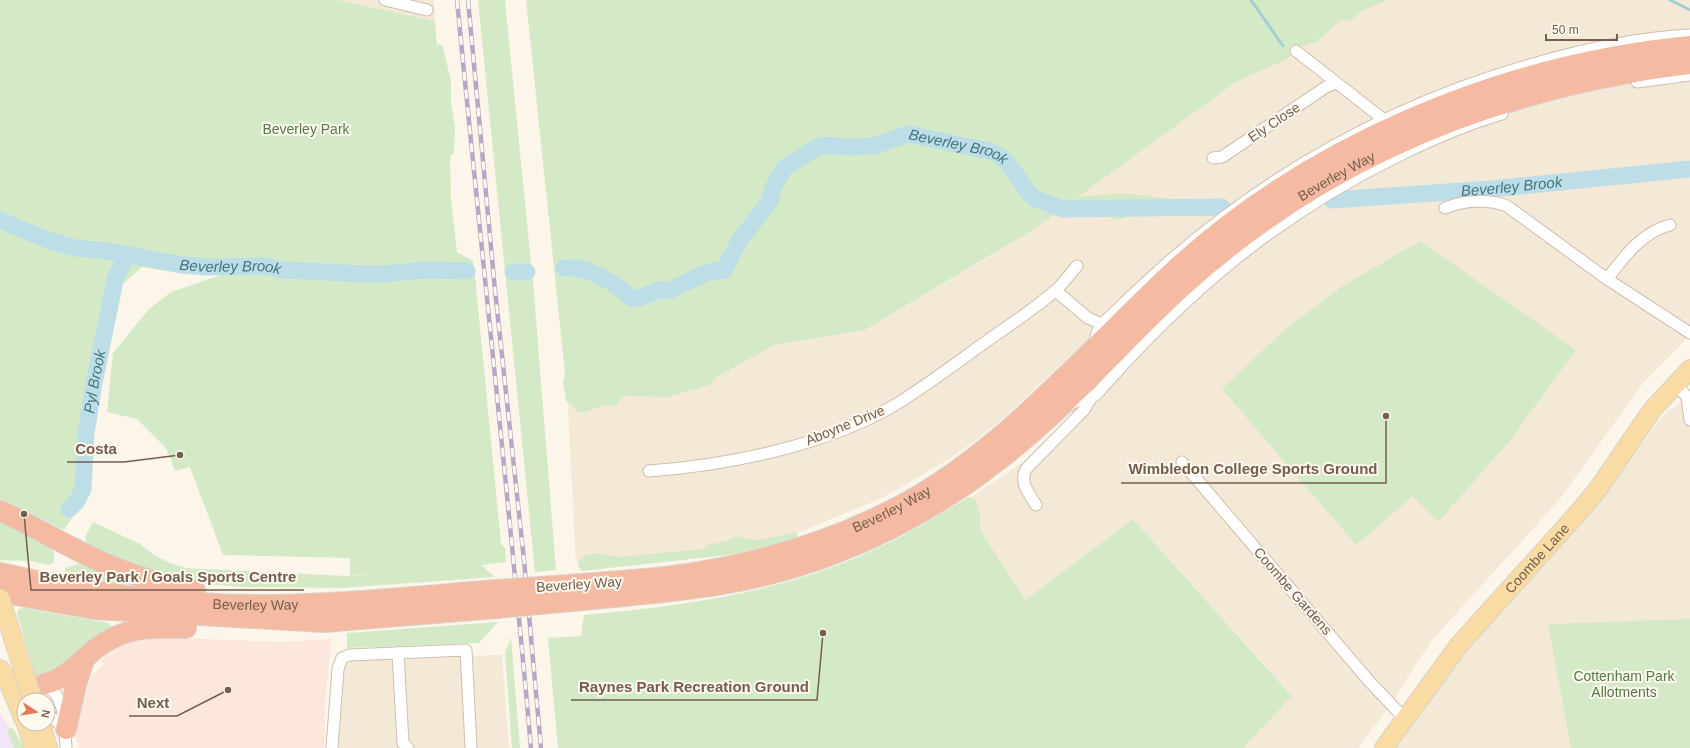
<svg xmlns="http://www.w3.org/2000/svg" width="1690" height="748" font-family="Helvetica,sans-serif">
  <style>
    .residential { fill: #f4e8d7 }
    .commercial { fill: #fce7dd }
    .education { fill: #f2e5f9 }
    .green { fill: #d4eac7 }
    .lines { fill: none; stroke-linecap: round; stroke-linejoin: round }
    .stream { stroke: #a4cdd7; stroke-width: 3 }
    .river { stroke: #bddee6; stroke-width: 17 }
    .street-casing { stroke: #cebeaf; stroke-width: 13 }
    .primary-casing { stroke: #d9d2cd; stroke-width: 20 }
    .highway-casing { stroke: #d9d2cd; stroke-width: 22 }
    .street { stroke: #fff; stroke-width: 11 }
    .primary { stroke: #f8dca4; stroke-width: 18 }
    .highway { stroke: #f4baa2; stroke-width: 20 }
    .rail-casing { stroke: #b9a6c6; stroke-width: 4.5 }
    .rail { stroke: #fef9ef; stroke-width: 3; stroke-dasharray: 9; stroke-linecap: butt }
    .primary-bridge-casing { stroke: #d9d2cd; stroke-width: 20; stroke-linecap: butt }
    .highway-bridge-casing { stroke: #d9d2cd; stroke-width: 22; stroke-linecap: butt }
    .primary-bridge { stroke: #f8dca4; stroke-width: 18 }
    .highway-bridge { stroke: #f4baa2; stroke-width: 20 }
    .labels { text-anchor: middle; stroke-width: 4; stroke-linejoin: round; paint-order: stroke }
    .street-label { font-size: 14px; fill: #765d4d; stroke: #fef9ef }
    .park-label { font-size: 14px; fill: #537b45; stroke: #fef9ef }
    .water-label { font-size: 15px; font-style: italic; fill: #437582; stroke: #fef9ef }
    .leader { fill: none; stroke: #765d4d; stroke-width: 1.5 }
    .callout-dot { fill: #765d4d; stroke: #fef9ef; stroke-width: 1.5 }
    .callout-label { font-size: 15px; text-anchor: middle; font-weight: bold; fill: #765d4d; stroke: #fef9ef; stroke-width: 4; stroke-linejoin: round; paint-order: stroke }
  </style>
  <rect width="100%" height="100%" fill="#fcf5e9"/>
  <g class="residential">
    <path d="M 338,0 L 434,0 L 435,21 Z"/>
    <path d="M 1381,0 L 1690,0 L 1690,39 L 1550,63 L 1089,338 L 1006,416 L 977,439 L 951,458 L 882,498 L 802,531 L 768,541 L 727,548 L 576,562 L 567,388 L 700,387 L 774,345 L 865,330 L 984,260 L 1040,224 L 1236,82 L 1284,51 L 1343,17 Z"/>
    <path d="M 1690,71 L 1690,335 L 1643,383 L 1560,499 L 1432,640 L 1385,712 L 1358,748 L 1243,748 L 1292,695 L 1133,519 L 1025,600 L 963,502 L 1025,461 L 1067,420 L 1091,385 L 1323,191 L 1540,98 Z"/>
    <path d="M 1690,398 L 1690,748 L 1397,748 L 1465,651 L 1596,506 L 1660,419 L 1670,409 Z"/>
    <path d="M 502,655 L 509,748 L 336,748 L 342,667 L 354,660 Z"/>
  </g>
  <path class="commercial" d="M 148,637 L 281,642 L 331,639 L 326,693 L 324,748 L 79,748 L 76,737 L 77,725 L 91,676 L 104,664 L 101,661 L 120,645 L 128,641 Z"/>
  <path class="education" d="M 0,713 L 15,735 L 21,748 L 0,748 Z"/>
  <g class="green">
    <path d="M 0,0 L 338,0 L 435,21 L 437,46 L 439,44 L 443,47 L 451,81 L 451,102 L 455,128 L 454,152 L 450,157 L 451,198 L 457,252 L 473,261 L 475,276 L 501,544 L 505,548 L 506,562 L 481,565 L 495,577 L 340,588 L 244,587 L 201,584 L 173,579 L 87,547 L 85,537 L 93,522 L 140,544 L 154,555 L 170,563 L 186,568 L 346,576 L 370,574 L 350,575 L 350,558 L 223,555 L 190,467 L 175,471 L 166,448 L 137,419 L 107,412 L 113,353 L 149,309 L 171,292 L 221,275 L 178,273 L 142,267 L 117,289 L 104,332 L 94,390 L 87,495 L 64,530 L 0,499 Z"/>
    <path d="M 478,0 L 505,0 L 534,294 L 556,570 L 535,572 Z"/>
    <path d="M 526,0 L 1387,0 L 1364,10 L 1349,21 L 1341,20 L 1316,42 L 1300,47 L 1287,59 L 1236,82 L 1078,197 L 1123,193 L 1222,205 L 1216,210 L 1136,211 L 1121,220 C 1114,219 1107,215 1100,214 C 1081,210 1084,222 1063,212 L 1056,214 L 1021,237 L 865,330 L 774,345 L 714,379 L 712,384 L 669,397 L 626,396 L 622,397 L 616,405 L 600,406 L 586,412 L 579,412 L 566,401 L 563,383 L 565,373 Z"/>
    <path d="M 1420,241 L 1576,350 L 1508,443 L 1438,522 L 1413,496 L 1356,545 L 1222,389 L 1284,330 L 1341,287 Z"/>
    <path d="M 969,497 L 974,499 L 976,502 L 980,515 L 980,529 L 1025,600 L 1133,519 L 1292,696 L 1243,748 L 558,748 L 548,638 L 581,636 L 584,615 C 688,605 789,592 884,545 C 914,531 941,513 969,497 Z"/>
    <path d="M 0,520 L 52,549 L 54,555 L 54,562 L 49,565 L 30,561 L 0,560 Z"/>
    <path d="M 796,532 L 798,535 L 795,539 L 737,554 L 582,571 L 578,566 L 579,561 L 585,555 L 599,553 L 619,557 L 704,549 L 708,545 L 729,540 L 736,536 L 753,540 L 764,539 Z"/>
    <path d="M 78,564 L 125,582 L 128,585 L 91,581 L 65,574 L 65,568 Z"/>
    <path d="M 24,608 L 109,623 L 111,626 L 108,629 L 99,634 L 77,651 L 58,668 L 36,678 L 17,614 L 19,609 Z"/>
    <path d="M 1690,619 L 1690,748 L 1571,748 L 1548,624 Z"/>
    <path d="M 498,622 L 479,643 L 347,648 L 347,633 Z"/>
    <path d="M 511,638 L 520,748 L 512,748 L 505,652 Z"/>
    <path d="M 11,728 L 13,728 L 24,748 L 14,748 L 7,730 Z"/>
  </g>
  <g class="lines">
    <g class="stream">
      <path d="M 1251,0 L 1283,46"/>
      <path d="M 1670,0 L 1690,10"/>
    </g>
    <g class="river">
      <path id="s1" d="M 1332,200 L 1491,189 L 1690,169"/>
      <path id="s2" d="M 0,220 L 48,240 L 75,248 L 108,251 L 183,265 L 206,267 L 265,266 L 283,270 L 365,274 L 383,274 L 426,270 L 467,271"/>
      <path id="s3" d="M 564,268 C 588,266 614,282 631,298 L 639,298 L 659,290 L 670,290 L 708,272 L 724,270 L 742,236 L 750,227 L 770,201 L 773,188 L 784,168 L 814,149 L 823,145 L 850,147 L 874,146 L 908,134 L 989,151 L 1000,156 L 1006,161 L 1030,194 L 1036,199 L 1063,209 L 1222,207"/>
      <path d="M 513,272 L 527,272"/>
      <path id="s4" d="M 69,509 L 77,501 L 83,489 L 86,433 L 94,383 L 116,276 L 128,254"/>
    </g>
    <g class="street-casing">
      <g id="street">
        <path d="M 385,0 L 427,10"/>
        <path d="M 1296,51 L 1383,119"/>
        <path d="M 1637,82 L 1690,75"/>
        <path d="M 1213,158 L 1222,157 L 1326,87 L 1335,83"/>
        <path d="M 1445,208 C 1464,200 1489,199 1507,206 L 1607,279 L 1690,333"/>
        <path d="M 1607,279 C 1624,257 1642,232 1670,225"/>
        <path d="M 1056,291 L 1088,318 L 1102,324"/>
        <path d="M 1094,345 C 1095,340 1096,334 1099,329 C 1103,321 1112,315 1118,309 C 1133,294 1149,280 1164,266 C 1271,171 1396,103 1533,64 C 1584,49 1637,38 1690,35"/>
        <path d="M 1675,383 L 1687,397 L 1690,420"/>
        <path d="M 1070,405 C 1079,398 1088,400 1096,395 C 1185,293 1276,216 1398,156 C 1431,140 1466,124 1502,114"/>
        <path d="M 1182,462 L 1369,681 L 1405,719"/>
        <path d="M 649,471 C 728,465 825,446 895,405 C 926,386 955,364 984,343 C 1008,326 1033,310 1055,291 C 1063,284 1070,274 1077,266"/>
        <path d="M 1036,505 C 1029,493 1019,483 1026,469 L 1084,410 L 1091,398"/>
        <path d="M 398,653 L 403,743 L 408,748"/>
        <path d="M 44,684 C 67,695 64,727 66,748"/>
        <path d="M 48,714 L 65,729"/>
        <path d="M 332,748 L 338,669 L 342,658 L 349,655 L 466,650 L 471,747"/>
      </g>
    </g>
    <g class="primary-casing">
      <g id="primary">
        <path d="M 0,669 L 7,679 L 24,720"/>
        <path d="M 26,724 L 34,748"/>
        <path d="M 41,724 L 48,748"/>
        <path id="s5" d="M 1384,748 L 1459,645 L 1578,513 L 1598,489 L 1652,410 L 1690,369"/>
      </g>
    </g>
    <g class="highway-casing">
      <g id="highway">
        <path d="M 0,511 C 24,521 47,535 71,547 C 110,568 151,583 195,590"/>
        <path id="s6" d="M 0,573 C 87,593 180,606 270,605 C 345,604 421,596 496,590"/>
        <path id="s7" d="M 582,584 C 610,582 637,580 665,577 C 746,567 828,544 900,506 C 1002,452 1086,353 1169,275 C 1307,145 1503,64 1690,46"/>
        <path d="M 0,592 L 94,609 L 324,622 L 497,608"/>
        <path id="s8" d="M 583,600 C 631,595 680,592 728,583 C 789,572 852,550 907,520 C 936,504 966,486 992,465 C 1062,413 1118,346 1182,287 C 1326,156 1498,87 1690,64"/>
        <path d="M 44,684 C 64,680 79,663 94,650 C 124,626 150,627 186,628"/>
        <path d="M 66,729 L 76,685 L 84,660"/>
      </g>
    </g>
    <use href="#street" class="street"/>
    <use href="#primary" class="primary"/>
    <use href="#highway" class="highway"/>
    <g class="rail-casing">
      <g id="rail">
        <path d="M 457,0 C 481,249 509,498 531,748"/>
        <path d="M 468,0 L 495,290 L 524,560 L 541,748"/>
      </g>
    </g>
    <use href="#rail" class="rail"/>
    <g class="primary-bridge-casing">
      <path id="primary-bridge" d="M 0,598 L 33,700"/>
    </g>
    <g class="highway-bridge-casing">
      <g id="highway-bridge">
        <path d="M 496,590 L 582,584"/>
        <path d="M 497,608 L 583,600"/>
      </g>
    </g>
    <use href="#primary-bridge" class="primary-bridge"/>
    <use href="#highway-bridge" class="highway-bridge"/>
  </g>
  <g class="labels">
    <g class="street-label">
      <text transform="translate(1274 122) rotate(-34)" y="5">Ely Close</text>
      <text dy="5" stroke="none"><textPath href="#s8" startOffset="889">Beverley Way</textPath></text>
      <text transform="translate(845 425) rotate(-22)" y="5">Aboyne Drive</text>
      <text dy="5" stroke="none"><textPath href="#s7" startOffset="321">Beverley Way</textPath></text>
      <text dy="5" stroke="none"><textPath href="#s5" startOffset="244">Coombe Lane</textPath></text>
      <text transform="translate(579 584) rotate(-4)" y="5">Beverley Way</text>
      <text transform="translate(1293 591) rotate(49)" y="5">Coombe Gardens</text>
      <text dy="5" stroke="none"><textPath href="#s6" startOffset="258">Beverley Way</textPath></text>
    </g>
    <g class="park-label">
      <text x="306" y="134">Beverley Park</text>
      <text x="1624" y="681">Cottenham Park<tspan x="1624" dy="16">Allotments</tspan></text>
    </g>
    <g class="water-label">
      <text dy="5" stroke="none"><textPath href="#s3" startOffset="478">Beverley Brook</textPath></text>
      <text dy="5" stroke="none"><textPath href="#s1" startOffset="180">Beverley Brook</textPath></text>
      <text dy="5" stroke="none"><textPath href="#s2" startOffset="237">Beverley Brook</textPath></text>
      <text dy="5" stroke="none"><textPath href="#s4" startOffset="133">Pyl Brook</textPath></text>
    </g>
  </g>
  <path class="leader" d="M180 455L124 462H67M1386 416L1386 483H1121M24 514L31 590H304M823 633L817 700H571M228 690L177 716H129"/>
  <g class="callout-dot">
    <circle cx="180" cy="455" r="4"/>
    <circle cx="1386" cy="416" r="4"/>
    <circle cx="24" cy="514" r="4"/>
    <circle cx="823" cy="633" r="4"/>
    <circle cx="228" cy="690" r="4"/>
  </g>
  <g class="callout-label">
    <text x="96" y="454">Costa</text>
    <text x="1253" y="474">Wimbledon College Sports Ground</text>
    <text x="168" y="582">Beverley Park / Goals Sports Centre</text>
    <text x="694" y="692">Raynes Park Recreation Ground</text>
    <text x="153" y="708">Next</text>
  </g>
  <g transform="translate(36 712) rotate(102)"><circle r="19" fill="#fef9ef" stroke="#c8bbae"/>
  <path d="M0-3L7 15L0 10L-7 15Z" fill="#e27752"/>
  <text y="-6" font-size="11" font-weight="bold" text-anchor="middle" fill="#765d4d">N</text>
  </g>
  <path d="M1546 34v6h71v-6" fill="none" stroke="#765d4d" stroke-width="2"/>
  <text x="1552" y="34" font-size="12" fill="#765d4d" stroke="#fef9ef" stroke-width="3" paint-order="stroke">50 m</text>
</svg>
